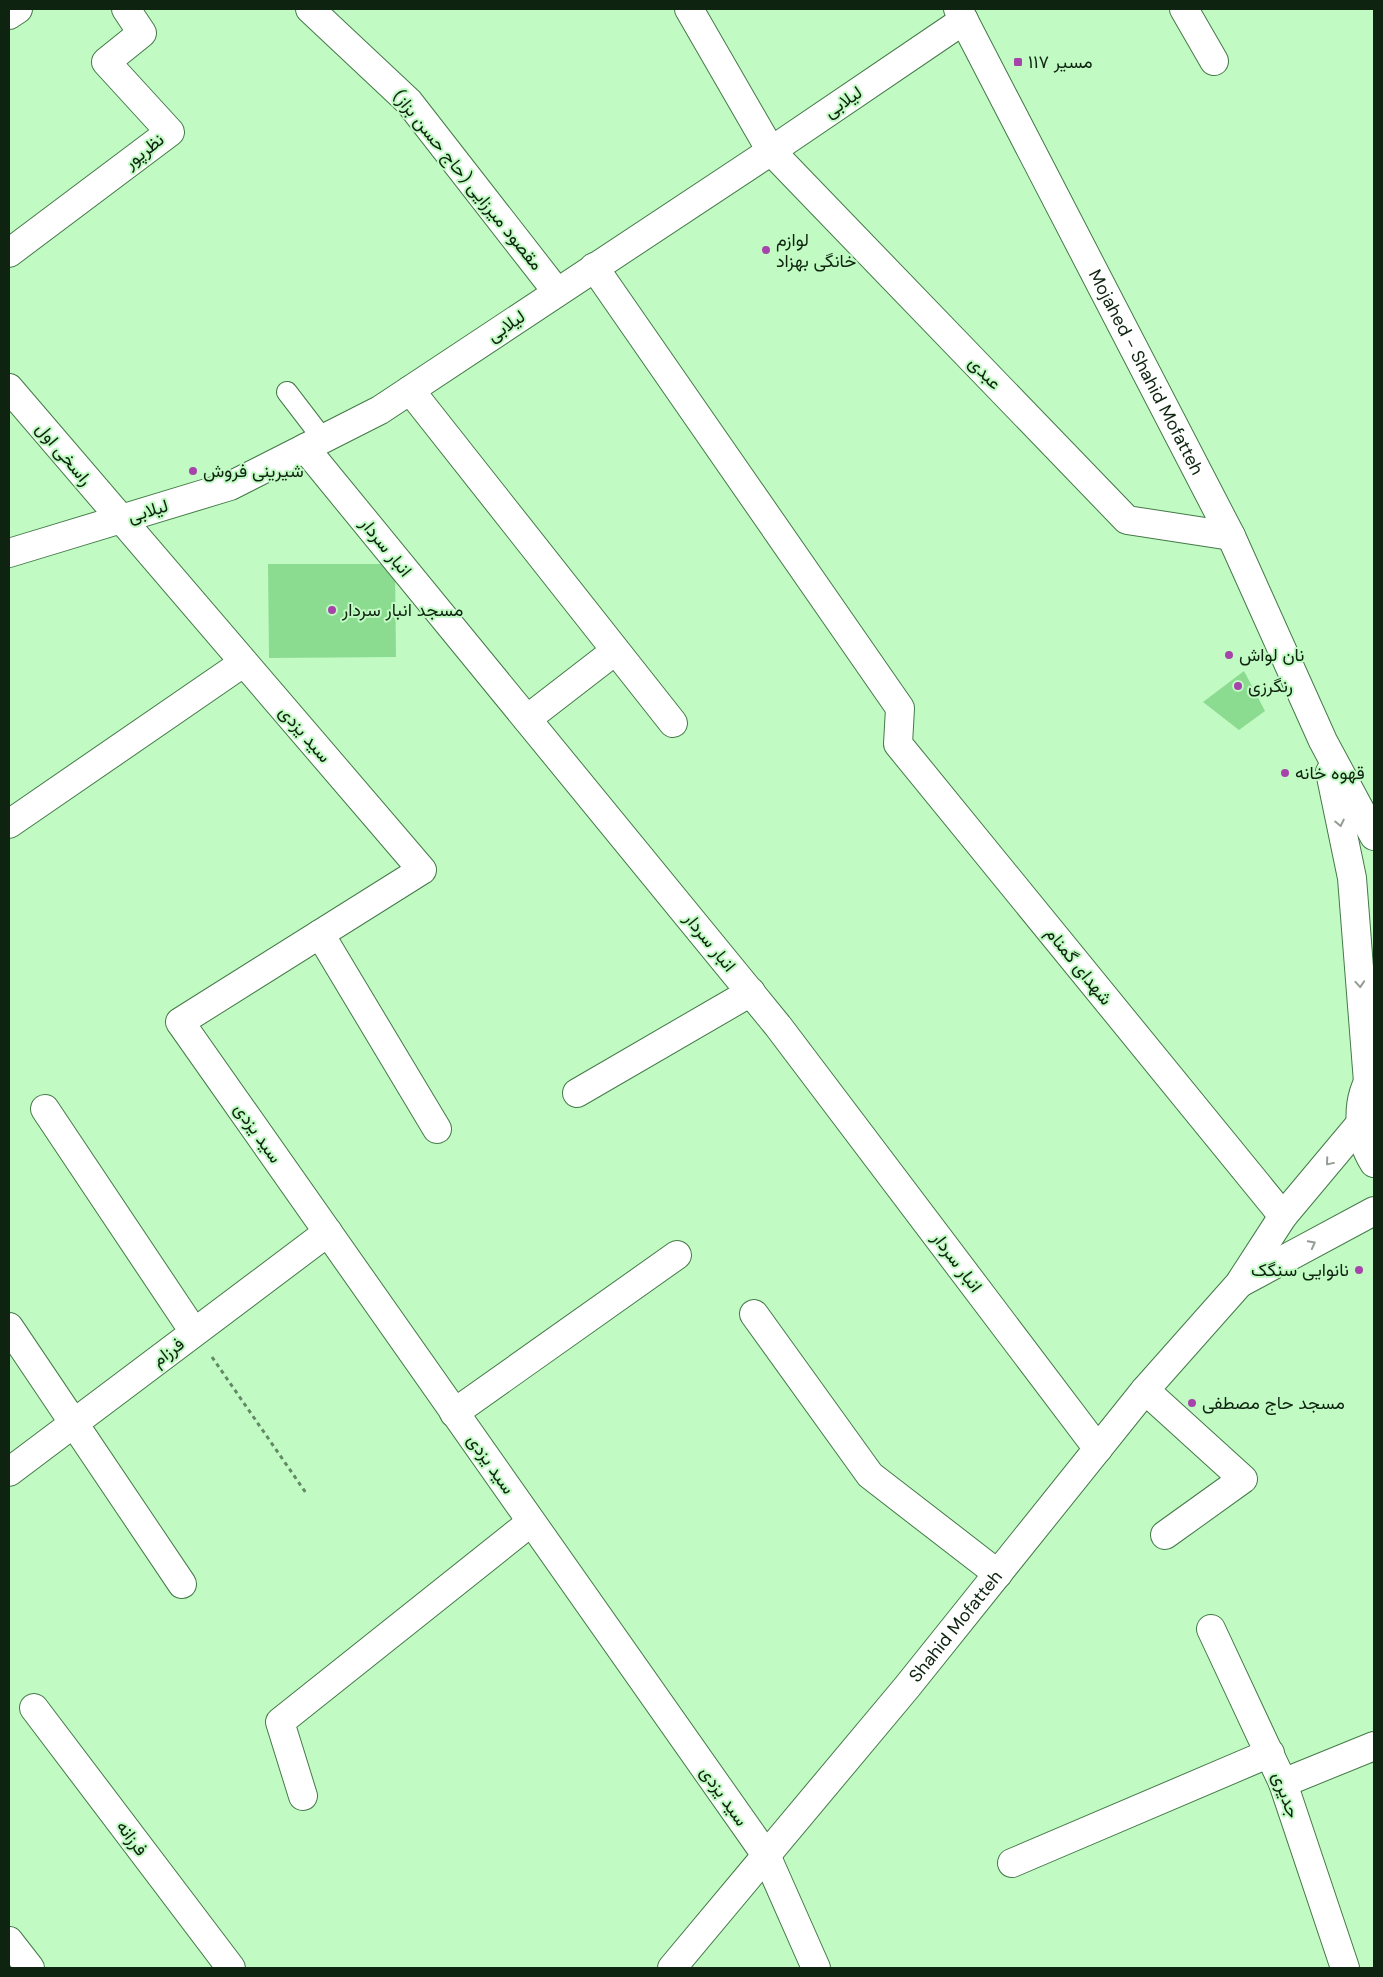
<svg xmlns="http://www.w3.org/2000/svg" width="1383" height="1977" font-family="'DM Sans',Vazirmatn,sans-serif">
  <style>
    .building { fill: #8bdb90 }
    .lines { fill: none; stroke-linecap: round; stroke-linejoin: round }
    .lane-casing { stroke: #447948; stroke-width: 22 }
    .street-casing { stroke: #447948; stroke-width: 30 }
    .secondary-casing { stroke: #447948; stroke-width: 30 }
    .primary-casing { stroke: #447948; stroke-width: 30 }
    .path { stroke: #628964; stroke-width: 3; stroke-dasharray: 4 4; stroke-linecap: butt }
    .lane { stroke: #fff; stroke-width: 20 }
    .street { stroke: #fff; stroke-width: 28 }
    .secondary { stroke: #fff; stroke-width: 28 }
    .primary { stroke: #fff; stroke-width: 28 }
    .oneway { stroke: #939c93 }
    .poi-dot { fill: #a644ab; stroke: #c1fbc3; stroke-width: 2 }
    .labels { text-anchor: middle; stroke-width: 4; stroke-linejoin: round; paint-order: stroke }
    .poi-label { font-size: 18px; fill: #0e2410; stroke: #c1fbc3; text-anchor: start }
    .street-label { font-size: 18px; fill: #0e2410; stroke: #c1fbc3 }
  </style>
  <rect width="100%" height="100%" fill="#c1fbc3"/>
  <g class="building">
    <path d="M 268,564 L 395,564 L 396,657 L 269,658 Z"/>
    <path d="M 1244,671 L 1265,711 L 1239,730 L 1203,702 Z"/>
  </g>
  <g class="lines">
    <g class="lane-casing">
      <path id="lane" d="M 287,392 L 323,439"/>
    </g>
    <g class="street-casing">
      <g id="street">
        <path d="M 310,9 L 409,102 L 557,292"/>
        <path d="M 689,9 L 771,151 L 1127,520 L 1231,536"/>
        <path d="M 1184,9 L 1214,61"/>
        <path d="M 9,15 L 18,9"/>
        <path d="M 9,253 L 170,132 L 106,62 L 142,33 L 126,9"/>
        <path d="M 594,267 L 900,708 L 898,744 L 1283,1216"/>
        <path d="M 9,388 L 422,870 L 180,1022 L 766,1855 L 816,1968"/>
        <path d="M 410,390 L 673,723"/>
        <path d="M 305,448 L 778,1026 L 1098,1449"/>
        <path d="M 527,719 L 615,651"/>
        <path d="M 9,824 L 243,663"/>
        <path d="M 320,934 L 437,1129"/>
        <path d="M 577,1093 L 751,992"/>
        <path d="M 45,1109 L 194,1332"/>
        <path d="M 754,1314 L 870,1475 L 998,1574"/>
        <path d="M 9,1327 L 182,1584"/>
        <path d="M 1145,1390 L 1243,1479 L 1165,1535"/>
        <path d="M 454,1413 L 677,1255"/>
        <path d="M 9,1472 L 328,1232"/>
        <path d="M 1211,1629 L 1283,1783 L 1345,1968"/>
        <path d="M 34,1708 L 231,1968"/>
        <path d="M 1283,1783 L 1374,1746"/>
        <path d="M 303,1796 L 280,1722 L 531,1522"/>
        <path d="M 1012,1863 L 1270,1753"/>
        <path d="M 9,1941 L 30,1968"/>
      </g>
    </g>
    <g class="secondary-casing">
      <path id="secondary" d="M 9,553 L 230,486 L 380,410 L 771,151 L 964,20"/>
    </g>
    <g class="primary-casing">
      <g id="primary">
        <path id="s1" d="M 958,9 L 1231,536 L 1323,741 L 1374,836"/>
        <path d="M 1330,772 L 1352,878 L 1368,1082"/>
        <path d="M 1374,1072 C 1355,1099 1357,1136 1374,1163"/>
        <path d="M 1242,1282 L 1374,1211"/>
        <path id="s2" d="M 672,1968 L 907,1687 L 1145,1390 L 1239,1284 L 1283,1216 L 1360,1124"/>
      </g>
    </g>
    <path class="path" d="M 212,1357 L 306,1493"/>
    <use href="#lane" class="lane"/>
    <use href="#street" class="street"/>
    <use href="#secondary" class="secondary"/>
    <use href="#primary" class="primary"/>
  </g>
  <defs><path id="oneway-chevron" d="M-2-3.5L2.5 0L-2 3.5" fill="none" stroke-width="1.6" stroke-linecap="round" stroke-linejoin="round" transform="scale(1.25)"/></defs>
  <g class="oneway">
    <use href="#oneway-chevron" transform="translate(1340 823) rotate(78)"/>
    <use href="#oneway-chevron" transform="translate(1360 984) rotate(86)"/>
    <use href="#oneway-chevron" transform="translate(1329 1162) rotate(130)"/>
    <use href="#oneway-chevron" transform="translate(1312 1244) rotate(-28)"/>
  </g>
  <g class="poi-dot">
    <rect x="1013" y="57" width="10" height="10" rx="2.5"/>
    <circle cx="766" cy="250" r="5"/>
    <circle cx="193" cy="471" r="5"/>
    <circle cx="332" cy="610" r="5"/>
    <circle cx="1229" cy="655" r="5"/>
    <circle cx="1238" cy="686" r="5"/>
    <circle cx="1285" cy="773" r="5"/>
    <circle cx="1359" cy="1270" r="5"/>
    <circle cx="1192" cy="1403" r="5"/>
  </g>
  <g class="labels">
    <g class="poi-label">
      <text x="1028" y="68">مسیر ۱۱۷</text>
      <text x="776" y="246">لوازم<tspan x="776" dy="21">خانگی بهزاد</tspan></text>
      <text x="203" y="477">شیرینی فروش</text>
      <text x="342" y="616">مسجد انبار سردار</text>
      <text x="1239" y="661">نان لواش</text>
      <text x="1248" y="692">رنگرزی</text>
      <text x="1295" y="779">قهوه خانه</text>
      <text x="1349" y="1276" text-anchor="end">نانوایی سنگک</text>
      <text x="1202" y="1409">مسجد حاج مصطفی</text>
    </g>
    <g class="street-label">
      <text transform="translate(843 102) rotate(-34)" y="6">لیلابی</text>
      <text transform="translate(144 151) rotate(-38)" y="6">نظرپور</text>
      <text transform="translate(468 180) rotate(51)" y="6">مقصود میرزایی (حاج حسن بزاز)</text>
      <text transform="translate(506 326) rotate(-34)" y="6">لیلابی</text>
      <text dy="6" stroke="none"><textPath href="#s1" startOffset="409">Mojahed - Shahid Mofatteh</textPath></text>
      <text transform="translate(985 373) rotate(46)" y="6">عبدی</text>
      <text transform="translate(64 454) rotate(50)" y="6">راسخی اول</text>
      <text transform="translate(148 511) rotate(-17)" y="6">لیلابی</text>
      <text transform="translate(386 547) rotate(51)" y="6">انبار سردار</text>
      <text transform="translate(305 734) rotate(49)" y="6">سید یزدی</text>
      <text transform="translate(710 942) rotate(51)" y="6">انبار سردار</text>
      <text transform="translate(1079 966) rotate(51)" y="6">شهدای گمنام</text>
      <text transform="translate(258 1133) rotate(55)" y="6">سید یزدی</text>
      <text transform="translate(957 1262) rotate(53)" y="6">انبار سردار</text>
      <text transform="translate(168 1352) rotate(-37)" y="6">فرزام</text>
      <text transform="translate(491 1464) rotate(55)" y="6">سید یزدی</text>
      <text dy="6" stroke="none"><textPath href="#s2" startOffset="444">Shahid Mofatteh</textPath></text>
      <text transform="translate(1286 1795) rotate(70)" y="6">جدیری</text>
      <text transform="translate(724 1796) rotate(55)" y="6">سید یزدی</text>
      <text transform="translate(132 1838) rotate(53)" y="6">فرزانه</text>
    </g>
  </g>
  <rect width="1383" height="1977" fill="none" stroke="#0e2410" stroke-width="20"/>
</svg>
